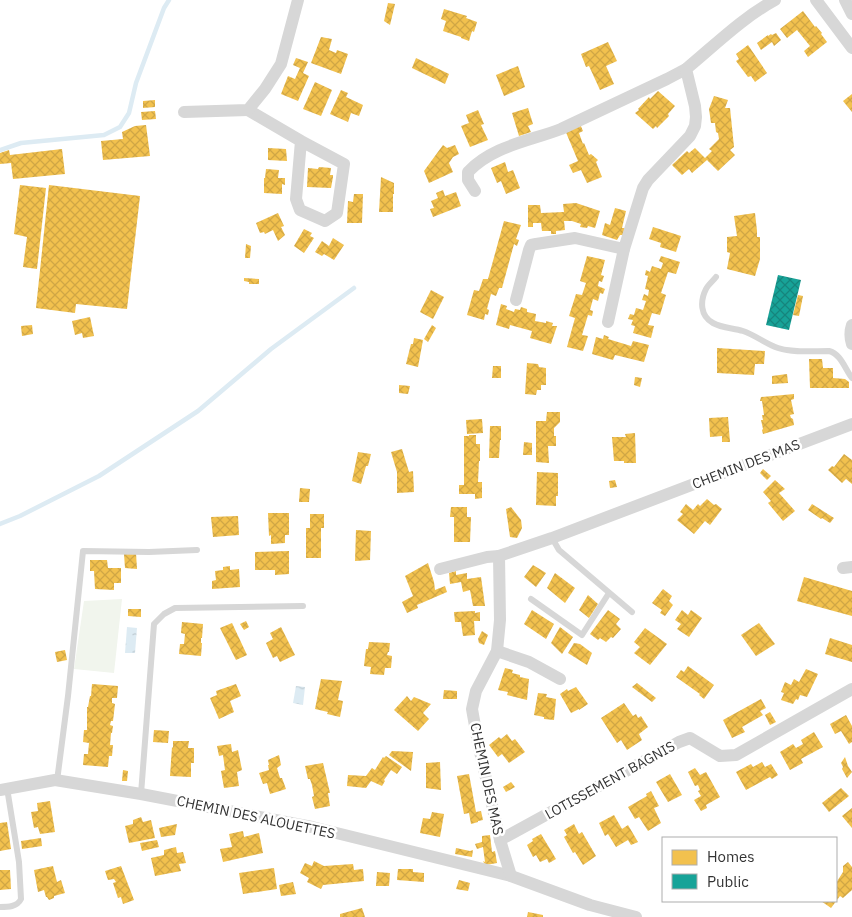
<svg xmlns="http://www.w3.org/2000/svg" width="852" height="917" font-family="'IBM Plex Sans',sans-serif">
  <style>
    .green { fill: #f1f5ed }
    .water { fill: url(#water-ripples) }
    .homes { fill: url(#homes-cross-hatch) }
    .public { fill: url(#public-cross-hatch) }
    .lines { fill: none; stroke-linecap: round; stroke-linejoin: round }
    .stream { stroke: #ddebf3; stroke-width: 4.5 }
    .service { stroke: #d7d7d7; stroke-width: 6 }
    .minor { stroke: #d7d7d7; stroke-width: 12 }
    .labels { text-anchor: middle; stroke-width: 5; stroke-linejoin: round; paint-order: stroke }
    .street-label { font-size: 14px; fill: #333; stroke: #fff }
  </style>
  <defs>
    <pattern id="water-ripples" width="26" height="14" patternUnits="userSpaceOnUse" patternTransform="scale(1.25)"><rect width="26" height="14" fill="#ddebf3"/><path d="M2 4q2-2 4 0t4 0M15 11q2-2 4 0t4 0" fill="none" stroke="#becad1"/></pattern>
    <pattern id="homes-cross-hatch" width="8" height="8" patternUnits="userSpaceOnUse" patternTransform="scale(1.25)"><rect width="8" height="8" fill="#f2c14e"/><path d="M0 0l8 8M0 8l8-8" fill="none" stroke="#d0a645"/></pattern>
    <pattern id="public-cross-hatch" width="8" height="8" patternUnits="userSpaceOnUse" patternTransform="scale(1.25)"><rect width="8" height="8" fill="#17a398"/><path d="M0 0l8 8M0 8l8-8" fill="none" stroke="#15857d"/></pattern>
  </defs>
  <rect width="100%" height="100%" fill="#fff"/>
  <path class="green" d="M 122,599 L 114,673 L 74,669 L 84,601 Z"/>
  <g class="water">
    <path d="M 127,627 L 137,628 L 135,653 L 125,653 Z"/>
    <path d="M 296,686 L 305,687 L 303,705 L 293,703 Z"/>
  </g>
  <g class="homes">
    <path d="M 388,3 L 395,4 L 390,25 L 384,21 Z"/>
    <path d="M 444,9 L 467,16 L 466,18 L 477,22 L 474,32 L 472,31 L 469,41 L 461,38 L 461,37 L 443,31 L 446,21 L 441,19 Z"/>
    <path d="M 803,11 L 815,27 L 816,26 L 822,33 L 821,34 L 827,42 L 808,57 L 804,51 L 810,46 L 797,30 L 787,38 L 780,29 Z"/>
    <path d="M 776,33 L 781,40 L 774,46 L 772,42 L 761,50 L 757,43 L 768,35 L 768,36 L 771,34 L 772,35 Z"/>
    <path d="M 321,37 L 332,39 L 329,50 L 336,53 L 337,50 L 348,54 L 341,74 L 311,63 Z"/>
    <path d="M 608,42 L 617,61 L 606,66 L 614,84 L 600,90 L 589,66 L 586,67 L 581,54 Z"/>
    <path d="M 748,45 L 767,73 L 755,82 L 751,76 L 748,77 L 736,61 L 739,59 L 736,54 Z"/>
    <path d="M 296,58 L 308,62 L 303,73 L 309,76 L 298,101 L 281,94 L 288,76 L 295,79 L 300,68 L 293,65 Z"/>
    <path d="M 416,58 L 449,74 L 445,84 L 412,68 Z"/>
    <path d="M 518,66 L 525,87 L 504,96 L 496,75 Z"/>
    <path d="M 315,82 L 332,90 L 321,116 L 303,109 Z"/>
    <path d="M 341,90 L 348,93 L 346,97 L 363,105 L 359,116 L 351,113 L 348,122 L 330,114 Z"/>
    <path d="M 658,91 L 675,106 L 668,114 L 669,116 L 657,128 L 656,126 L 653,129 L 635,113 L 639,110 L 638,109 L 649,97 L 650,99 Z"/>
    <path d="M 852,94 L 852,112 L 843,101 Z"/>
    <path d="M 714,96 L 728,100 L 725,108 L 730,108 L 734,147 L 730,150 L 735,155 L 718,171 L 707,160 L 692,173 L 689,169 L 682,175 L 672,165 L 687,151 L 689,153 L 695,148 L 705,158 L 712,151 L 709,149 L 719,139 L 718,133 L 716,132 L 715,123 L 711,123 L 709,109 Z"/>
    <path d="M 155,100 L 155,107 L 143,108 L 143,101 Z"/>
    <path d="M 528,108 L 533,124 L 528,126 L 531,132 L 519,136 L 512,113 Z"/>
    <path d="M 478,110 L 484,124 L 481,125 L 488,140 L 470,147 L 461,126 L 469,123 L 466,115 Z"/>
    <path d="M 155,111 L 156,119 L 142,120 L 141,112 Z"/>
    <path d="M 580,124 L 583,131 L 579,133 L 583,144 L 584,143 L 589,155 L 591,154 L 598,160 L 596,162 L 602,177 L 587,183 L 581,170 L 573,173 L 569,165 L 578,161 L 565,130 Z"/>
    <path d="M 146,125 L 150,156 L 103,160 L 101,141 L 123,139 L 122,132 L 135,126 Z"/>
    <path d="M 443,145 L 447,148 L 455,145 L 459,154 L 453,157 L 449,163 L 453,172 L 429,183 L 424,171 Z"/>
    <path d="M 268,148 L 286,149 L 287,161 L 268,160 Z"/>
    <path d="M 62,149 L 65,174 L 13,179 L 11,163 L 0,164 L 0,153 L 9,150 L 10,155 Z"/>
    <path d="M 505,162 L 508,172 L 513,170 L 520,188 L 506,194 L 501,181 L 497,183 L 491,168 Z"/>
    <path d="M 319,167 L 331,168 L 330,175 L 333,175 L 333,177 L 331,188 L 307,187 L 308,168 L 318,169 Z"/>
    <path d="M 266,169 L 279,170 L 278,178 L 285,178 L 285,185 L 282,184 L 282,194 L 264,193 L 264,178 L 265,178 Z"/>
    <path d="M 381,177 L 394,183 L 394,194 L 393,194 L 393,212 L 379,212 Z"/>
    <path d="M 20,185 L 46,188 L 37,269 L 23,267 L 27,237 L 14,234 Z"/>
    <path d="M 49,185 L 140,196 L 127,309 L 76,304 L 75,313 L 36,308 Z"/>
    <path d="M 443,190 L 445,196 L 456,192 L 461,206 L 433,217 L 430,209 L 434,208 L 431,201 L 438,198 L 436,193 Z"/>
    <path d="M 354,194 L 363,194 L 362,223 L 347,223 L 348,201 L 353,202 Z"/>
    <path d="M 576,203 L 600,211 L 595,228 L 588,226 L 587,228 L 580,227 L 581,224 L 572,221 L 564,221 L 565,230 L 556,231 L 556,234 L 551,234 L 551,231 L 542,231 L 541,223 L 533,223 L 533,227 L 528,227 L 528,205 L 540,205 L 541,213 L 564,212 L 563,204 Z"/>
    <path d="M 615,208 L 626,211 L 622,228 L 625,228 L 623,235 L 620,235 L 617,240 L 602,235 L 605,223 L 610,225 Z"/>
    <path d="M 278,213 L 284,226 L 281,227 L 285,235 L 278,241 L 273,230 L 265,234 L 264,232 L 260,233 L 256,223 Z"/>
    <path d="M 755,213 L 757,231 L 757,237 L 760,237 L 760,259 L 755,276 L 727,269 L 730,253 L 727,252 L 727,237 L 737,236 L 734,216 Z"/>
    <path d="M 504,221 L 521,225 L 516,239 L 519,240 L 517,246 L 514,244 L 502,288 L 499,288 L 496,296 L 491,294 L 487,309 L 489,310 L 488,315 L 485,314 L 484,320 L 467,315 L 474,290 L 479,291 L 483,279 L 488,279 Z"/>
    <path d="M 653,227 L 681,236 L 676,252 L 660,247 L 661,243 L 649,239 Z"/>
    <path d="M 304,229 L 312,233 L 310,236 L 314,238 L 304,253 L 294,246 Z"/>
    <path d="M 333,238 L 344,245 L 334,260 L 324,254 L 322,256 L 315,252 L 322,241 L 329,246 Z"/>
    <path d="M 246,244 L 251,246 L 250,258 L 245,258 Z"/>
    <path d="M 587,256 L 605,260 L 601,275 L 604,276 L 602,282 L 599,281 L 598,286 L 605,289 L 603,294 L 600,293 L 598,301 L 593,299 L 590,310 L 593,311 L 592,316 L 588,315 L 582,335 L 588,336 L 583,351 L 567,347 L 575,318 L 569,316 L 576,294 L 582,295 L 586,283 L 580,281 Z"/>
    <path d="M 661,256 L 680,262 L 676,274 L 668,272 L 661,293 L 666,295 L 660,315 L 652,313 L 648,325 L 654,326 L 651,338 L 633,333 L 635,326 L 631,325 L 633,320 L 628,319 L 630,314 L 634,315 L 636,308 L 643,310 L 646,301 L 642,300 L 644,294 L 648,296 L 649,290 L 645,289 L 648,276 L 645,275 L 646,270 L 650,272 L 652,266 L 661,269 L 663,263 L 659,261 Z"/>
    <path d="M 244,278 L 259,279 L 259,284 L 249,284 L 249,282 L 244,281 Z"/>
    <path d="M 431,290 L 444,297 L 433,319 L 420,312 Z"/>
    <path d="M 798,295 L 803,296 L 799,316 L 793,315 Z"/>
    <path d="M 501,304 L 507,306 L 506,309 L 514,312 L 515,309 L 520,310 L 521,307 L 527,309 L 527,312 L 536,314 L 535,321 L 546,323 L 546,321 L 553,323 L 552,326 L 557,326 L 551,344 L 530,338 L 532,331 L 510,325 L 509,329 L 496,325 Z"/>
    <path d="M 90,317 L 94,336 L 83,338 L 82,333 L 75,335 L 72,321 Z"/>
    <path d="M 32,325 L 33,334 L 22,336 L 21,326 Z"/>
    <path d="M 432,325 L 436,328 L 428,342 L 424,339 Z"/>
    <path d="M 604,335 L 609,337 L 608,339 L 631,346 L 633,341 L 649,345 L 644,362 L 615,355 L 613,360 L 592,354 L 596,337 L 603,339 Z"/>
    <path d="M 414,338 L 423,340 L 418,367 L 406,364 L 411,344 L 413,344 Z"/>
    <path d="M 717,348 L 765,351 L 764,364 L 755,364 L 754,375 L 717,373 Z"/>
    <path d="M 809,359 L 822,359 L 823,368 L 833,368 L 833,378 L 845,379 L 849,382 L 849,388 L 810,388 Z"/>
    <path d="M 527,363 L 538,364 L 539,367 L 546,368 L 546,385 L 541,385 L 541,390 L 537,390 L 536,395 L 525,394 Z"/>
    <path d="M 493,366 L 501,366 L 501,378 L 492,378 Z"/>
    <path d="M 787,374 L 788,383 L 772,384 L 772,376 Z"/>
    <path d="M 635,377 L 642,378 L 640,387 L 634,385 Z"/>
    <path d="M 399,385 L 410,386 L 408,394 L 399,393 Z"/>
    <path d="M 794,394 L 794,399 L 791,400 L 794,414 L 790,415 L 791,418 L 793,419 L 794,425 L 763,434 L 762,430 L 763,429 L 761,420 L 763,420 L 762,415 L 764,415 L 762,401 L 760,401 L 761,397 Z"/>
    <path d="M 547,412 L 560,412 L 560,422 L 554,428 L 554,436 L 556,436 L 556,446 L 548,446 L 549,463 L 536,462 L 536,421 L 546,421 Z"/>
    <path d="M 728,417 L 730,442 L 722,442 L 722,436 L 710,437 L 709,418 Z"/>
    <path d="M 482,419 L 483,433 L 467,434 L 466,420 Z"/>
    <path d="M 490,426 L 501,426 L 501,440 L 500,440 L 499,458 L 489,458 Z"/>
    <path d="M 635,433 L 636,463 L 624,463 L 624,461 L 614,461 L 612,437 L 626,437 L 625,434 Z"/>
    <path d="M 469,435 L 476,435 L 476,444 L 480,444 L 480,461 L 479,461 L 478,482 L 482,482 L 482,498 L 475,499 L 475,494 L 459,494 L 459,485 L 464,485 L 464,436 L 469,436 Z"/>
    <path d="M 524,442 L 532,443 L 532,455 L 523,455 Z"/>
    <path d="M 402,449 L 409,472 L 413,471 L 414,492 L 397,493 L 397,472 L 391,452 Z"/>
    <path d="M 358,452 L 371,454 L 368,466 L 366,466 L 361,484 L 352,481 Z"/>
    <path d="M 844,454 L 852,460 L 852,484 L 846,479 L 842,483 L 828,470 L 832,466 L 834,467 Z"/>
    <path d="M 763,469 L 771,476 L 767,480 L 760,473 Z"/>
    <path d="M 537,472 L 558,473 L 558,496 L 556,496 L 556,506 L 536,505 Z"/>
    <path d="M 615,480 L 617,487 L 610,488 L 609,481 Z"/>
    <path d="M 775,480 L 785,489 L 779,493 L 795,511 L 783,521 L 768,503 L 771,501 L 763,492 Z"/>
    <path d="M 300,488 L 310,489 L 309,502 L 299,502 Z"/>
    <path d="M 707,499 L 714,505 L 716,504 L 722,509 L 710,525 L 705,521 L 694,534 L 677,520 L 683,514 L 680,512 L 686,504 L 693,510 L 698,504 L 700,506 Z"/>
    <path d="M 812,504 L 834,518 L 830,523 L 822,518 L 821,519 L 808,510 Z"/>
    <path d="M 451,507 L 467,507 L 467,517 L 471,517 L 470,542 L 454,542 L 454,517 L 450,517 Z"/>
    <path d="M 511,507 L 521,520 L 522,528 L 517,538 L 510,537 L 506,509 Z"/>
    <path d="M 268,513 L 289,513 L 289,535 L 285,535 L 285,543 L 271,544 L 271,535 L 269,536 Z"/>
    <path d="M 310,514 L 324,514 L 324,528 L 321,528 L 321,558 L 306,558 L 306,528 L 310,528 Z"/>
    <path d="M 238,516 L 239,535 L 213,537 L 211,517 Z"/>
    <path d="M 356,530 L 371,531 L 370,560 L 355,561 Z"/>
    <path d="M 289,551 L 289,574 L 275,575 L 275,570 L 255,570 L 255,552 Z"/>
    <path d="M 136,553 L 137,569 L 125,568 L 124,554 Z"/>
    <path d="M 90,560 L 107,560 L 108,568 L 121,568 L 121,583 L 114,583 L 114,590 L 95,589 L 94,571 L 90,571 Z"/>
    <path d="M 428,563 L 434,582 L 435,590 L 445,586 L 447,592 L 417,605 L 418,608 L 407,613 L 402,602 L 413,596 L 405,576 Z"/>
    <path d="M 533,565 L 546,573 L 536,587 L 524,577 Z"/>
    <path d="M 230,566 L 230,570 L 239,569 L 240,587 L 212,589 L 212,581 L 216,580 L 215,571 L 223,570 L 223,567 Z"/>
    <path d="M 456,571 L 456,575 L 467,573 L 467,579 L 481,577 L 485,606 L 473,606 L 470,590 L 463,592 L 461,582 L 450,584 L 449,573 Z"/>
    <path d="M 555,573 L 575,588 L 565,603 L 547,588 Z"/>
    <path d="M 804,577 L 852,591 L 852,616 L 797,601 Z"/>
    <path d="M 663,589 L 672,596 L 669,601 L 673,605 L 665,616 L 660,613 L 662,610 L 652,603 Z"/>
    <path d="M 588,595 L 598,604 L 589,618 L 579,610 Z"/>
    <path d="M 128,609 L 141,609 L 141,617 L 128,616 Z"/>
    <path d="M 532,610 L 554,624 L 546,639 L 524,624 Z"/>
    <path d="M 608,610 L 620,619 L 616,624 L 621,629 L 613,638 L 611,637 L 606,642 L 600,638 L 598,640 L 590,634 Z"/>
    <path d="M 682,610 L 688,615 L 691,610 L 702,618 L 689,637 L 677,629 L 681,624 L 675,620 Z"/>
    <path d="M 475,611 L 475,613 L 480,612 L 480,621 L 474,621 L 475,635 L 463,636 L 461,622 L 455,622 L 454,612 Z"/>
    <path d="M 246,621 L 249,627 L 244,630 L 240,624 Z"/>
    <path d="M 182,622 L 203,624 L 202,638 L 201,638 L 201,643 L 202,643 L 201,656 L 179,654 L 180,644 L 184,644 L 185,634 L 181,633 Z"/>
    <path d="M 232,623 L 247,655 L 236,660 L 220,628 Z"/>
    <path d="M 759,623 L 775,644 L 756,656 L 741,635 Z"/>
    <path d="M 281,627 L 295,655 L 280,662 L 277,656 L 273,658 L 266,643 L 273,639 L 270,633 Z"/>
    <path d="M 560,627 L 573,637 L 562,654 L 551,643 Z"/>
    <path d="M 645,628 L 667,644 L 650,665 L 634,653 L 640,647 L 634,642 Z"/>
    <path d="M 482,631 L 488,635 L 484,645 L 479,643 L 478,639 Z"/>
    <path d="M 830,638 L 852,645 L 852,662 L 825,654 Z"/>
    <path d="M 369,642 L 390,643 L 389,652 L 388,652 L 387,655 L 392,656 L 391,668 L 385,668 L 384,675 L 370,674 L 371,667 L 364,666 L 366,649 L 368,649 Z"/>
    <path d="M 574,643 L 580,644 L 592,653 L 587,665 L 568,653 Z"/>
    <path d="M 65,650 L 67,660 L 57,662 L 55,652 Z"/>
    <path d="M 688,666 L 714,685 L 704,699 L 699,695 L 700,694 L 676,677 L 681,670 L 684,672 Z"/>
    <path d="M 505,668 L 513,670 L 512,673 L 520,675 L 520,677 L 529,679 L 527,700 L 507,695 L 508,692 L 498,690 Z"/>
    <path d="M 806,669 L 818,674 L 807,697 L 800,695 L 798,700 L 796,699 L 793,704 L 781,700 L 784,693 L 781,692 L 785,682 L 791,685 L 794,679 L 799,682 Z"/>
    <path d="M 321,679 L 342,681 L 338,700 L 343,701 L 340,717 L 327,714 L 328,712 L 315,709 Z"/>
    <path d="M 637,683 L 656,698 L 652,702 L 632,687 Z"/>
    <path d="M 92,684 L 118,686 L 117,698 L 112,698 L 112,703 L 115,704 L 113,721 L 111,721 L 110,725 L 113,726 L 112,733 L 111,733 L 110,745 L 113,745 L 112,756 L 109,756 L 108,767 L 83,765 L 84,754 L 88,754 L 89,743 L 83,742 L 84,730 L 87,730 L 87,707 L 88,707 L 90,696 L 91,696 Z"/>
    <path d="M 236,684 L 241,696 L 230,701 L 234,712 L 219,719 L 210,698 L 217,695 L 216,691 Z"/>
    <path d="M 576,687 L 588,704 L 579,710 L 579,709 L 571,713 L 560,694 L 567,689 L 568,691 Z"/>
    <path d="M 444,690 L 457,691 L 457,699 L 443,699 Z"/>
    <path d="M 538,693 L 547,694 L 546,697 L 556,699 L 554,720 L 544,719 L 544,717 L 534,715 Z"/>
    <path d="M 407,696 L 411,701 L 414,697 L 431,704 L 423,713 L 429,719 L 418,731 L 394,710 Z"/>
    <path d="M 761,699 L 766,708 L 760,711 L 763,715 L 742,727 L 745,732 L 732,738 L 723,720 Z"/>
    <path d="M 624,703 L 633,716 L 636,714 L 638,718 L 641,716 L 648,727 L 639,734 L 642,740 L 627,750 L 621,740 L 617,743 L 601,718 Z"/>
    <path d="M 770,712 L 776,722 L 770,725 L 765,715 Z"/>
    <path d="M 846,715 L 852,726 L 852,742 L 849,744 L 841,731 L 835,734 L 830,724 Z"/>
    <path d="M 154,730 L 169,731 L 168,743 L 153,742 Z"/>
    <path d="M 814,732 L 823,747 L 801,759 L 803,763 L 790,770 L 780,752 L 793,744 L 796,748 L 803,744 L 801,740 Z"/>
    <path d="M 507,734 L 512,741 L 515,739 L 525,752 L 509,763 L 502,754 L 498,757 L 489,745 L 499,737 L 501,739 Z"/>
    <path d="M 173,741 L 189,741 L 188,748 L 194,748 L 194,763 L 191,763 L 191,777 L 170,776 L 172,747 L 173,748 Z"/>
    <path d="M 231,744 L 232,752 L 238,750 L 242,770 L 237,772 L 239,786 L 224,788 L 221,771 L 225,770 L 223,755 L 219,756 L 217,746 Z"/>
    <path d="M 392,751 L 413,752 L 411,771 L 389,755 Z"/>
    <path d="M 279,755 L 281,765 L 277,768 L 280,778 L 282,778 L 286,789 L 270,794 L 267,783 L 263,784 L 259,773 L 269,770 L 268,765 L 269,765 L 268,760 Z"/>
    <path d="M 386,756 L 402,767 L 397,774 L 391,770 L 384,780 L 385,781 L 382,786 L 371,781 L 366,788 L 347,786 L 348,775 L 366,776 L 372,768 L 375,770 L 383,757 L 384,758 Z"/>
    <path d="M 845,757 L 848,766 L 852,772 L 847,778 L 842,769 L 843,767 L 841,763 Z"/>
    <path d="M 440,762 L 441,790 L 426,788 L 426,763 Z"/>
    <path d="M 762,762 L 765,767 L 771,764 L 778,775 L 772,779 L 770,777 L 746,790 L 736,772 L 751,764 L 753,767 Z"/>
    <path d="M 323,763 L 330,793 L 328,793 L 330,806 L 315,809 L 312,797 L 314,796 L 312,785 L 310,779 L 308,779 L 305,766 Z"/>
    <path d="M 695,768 L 700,775 L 706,772 L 720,797 L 706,805 L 707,808 L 701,811 L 694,800 L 701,796 L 698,791 L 700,790 L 698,785 L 695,786 L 688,772 Z"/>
    <path d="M 123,770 L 128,771 L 127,781 L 122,781 Z"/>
    <path d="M 469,774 L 476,812 L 481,811 L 483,820 L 478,821 L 478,822 L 471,824 L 469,813 L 464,814 L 457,776 Z"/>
    <path d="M 670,774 L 682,795 L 668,802 L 656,782 Z"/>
    <path d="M 511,782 L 515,787 L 506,792 L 503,787 Z"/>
    <path d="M 841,788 L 849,796 L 829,812 L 822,803 Z"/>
    <path d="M 651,791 L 659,806 L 654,808 L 661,823 L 648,831 L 639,817 L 635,819 L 628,807 L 647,796 L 646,794 Z"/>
    <path d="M 50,801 L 55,832 L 40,834 L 38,827 L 34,828 L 31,812 L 38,811 L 37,803 Z"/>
    <path d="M 852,808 L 852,828 L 842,816 Z"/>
    <path d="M 432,812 L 444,814 L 440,837 L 420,833 L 423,818 L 430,819 Z"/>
    <path d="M 614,815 L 622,829 L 628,825 L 638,842 L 631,845 L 628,840 L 616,847 L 608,834 L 605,836 L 599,823 Z"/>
    <path d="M 141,817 L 143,822 L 151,820 L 155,838 L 129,843 L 125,826 L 133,824 L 133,820 Z"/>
    <path d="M 7,822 L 11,849 L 0,851 L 0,823 Z"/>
    <path d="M 177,824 L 175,835 L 161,837 L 159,828 Z"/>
    <path d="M 574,824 L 579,834 L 582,832 L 596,856 L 583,865 L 575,852 L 573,853 L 564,837 L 567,835 L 564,830 Z"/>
    <path d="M 243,831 L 244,837 L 259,833 L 263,853 L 223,862 L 220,849 L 232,847 L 229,834 Z"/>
    <path d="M 541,834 L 556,859 L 549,863 L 547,859 L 540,862 L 536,855 L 533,857 L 527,845 L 533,841 L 532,839 Z"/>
    <path d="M 490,835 L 492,852 L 495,851 L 497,863 L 486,865 L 484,863 L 483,861 L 485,862 L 483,847 L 477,849 L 475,844 L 482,842 L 482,836 Z"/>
    <path d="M 41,838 L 42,846 L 22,849 L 21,841 Z"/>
    <path d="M 157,840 L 159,847 L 142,851 L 140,843 Z"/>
    <path d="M 176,847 L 177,853 L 183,852 L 186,863 L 179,864 L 181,871 L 155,876 L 151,858 L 164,855 L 164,850 Z"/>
    <path d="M 456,848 L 470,851 L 473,850 L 472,857 L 455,854 Z"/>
    <path d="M 314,861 L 324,866 L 353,864 L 354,870 L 363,869 L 364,881 L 323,885 L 321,889 L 307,882 L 309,878 L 300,873 L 305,863 L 312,866 Z"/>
    <path d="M 848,862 L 852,867 L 852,890 L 843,898 L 840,896 L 831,908 L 821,901 L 836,901 L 836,883 L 843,872 L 843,866 Z"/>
    <path d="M 53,866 L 57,882 L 61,880 L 65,893 L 54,896 L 54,898 L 49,900 L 47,897 L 46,897 L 44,890 L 38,892 L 34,870 Z"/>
    <path d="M 121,866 L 134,900 L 123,904 L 121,897 L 118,898 L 113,883 L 116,882 L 114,879 L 108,880 L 105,871 Z"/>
    <path d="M 274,868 L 277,889 L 243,894 L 239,873 Z"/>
    <path d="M 398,869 L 413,869 L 413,872 L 424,873 L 424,882 L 397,880 Z"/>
    <path d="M 0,870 L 10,870 L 11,889 L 0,890 Z"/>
    <path d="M 377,872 L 390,873 L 389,886 L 376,886 Z"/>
    <path d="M 459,880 L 470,883 L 468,891 L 456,889 Z"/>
    <path d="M 293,882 L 296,894 L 281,896 L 279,885 Z"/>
    <path d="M 362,908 L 365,917 L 340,917 L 340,914 Z"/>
    <path d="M 528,912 L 543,915 L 543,917 L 527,917 Z"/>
  </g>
  <path class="public" d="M 778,275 L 801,280 L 789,330 L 766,325 Z"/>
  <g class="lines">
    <g class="stream">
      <path d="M 0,150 L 21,143 L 104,135 L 120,127 L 129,113 L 136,83 L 164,8 L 169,0"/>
      <path d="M 0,524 L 20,516 L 99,476 L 198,411 L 271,349 L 354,288"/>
    </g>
    <g class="service">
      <path d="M 716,277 C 713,281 708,285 706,289 C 700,301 700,316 713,323 C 722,328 733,328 743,331 C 755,335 766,344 778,348 C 794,353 812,351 829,351 C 841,354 845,369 852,378"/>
      <path d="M 552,538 L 559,550 L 632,612"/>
      <path d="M 531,599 L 582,635 L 609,593"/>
      <path d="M 57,781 L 68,696 L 83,551 L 149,552 L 197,550"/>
      <path d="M 141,794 L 154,624 L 164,614 L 175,608 L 303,606"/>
      <path d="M 0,907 C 8,907 17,907 21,899 L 19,862 L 7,788"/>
    </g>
    <g class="minor">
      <path d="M 816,0 L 852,48"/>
      <path d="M 845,0 L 852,14"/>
      <path d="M 248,110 L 301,141 L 296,199 L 300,210 L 325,221 L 337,213 L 344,164 L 301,141"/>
      <path d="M 184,112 L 248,110 L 265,89 L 281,64 L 298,0"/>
      <path d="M 475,191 L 468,180 L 468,172 C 492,146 530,141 561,129 L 667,79 L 686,69"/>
      <path d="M 516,300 L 529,250 L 531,245 L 536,244 L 575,238 L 624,249"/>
      <path d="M 608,322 L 624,249 L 643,188 L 648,180 L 690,136 L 695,126 L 696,117 L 695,106 L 686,69 C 715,45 742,18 775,0"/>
      <path d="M 852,325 C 850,331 850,338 852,344"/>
      <path d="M 843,568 L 852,567"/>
      <path d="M 440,569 L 487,557 L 499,556"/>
      <path d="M 497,651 L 529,662 L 560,679"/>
      <path d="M 0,790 L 55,780 L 141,794 L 312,827 L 511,876 L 590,905 L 636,917"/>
      <path d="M 500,840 L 679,742 L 690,738 L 720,756 L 736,755 L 852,689"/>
      <path d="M 511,876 L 500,840 L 478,743 L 472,709 L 476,691 L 497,651 L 500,620 L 499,556 L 552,538 L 852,424"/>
    </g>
  </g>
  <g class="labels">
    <g class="street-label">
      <text transform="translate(746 464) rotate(-21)" y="5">CHEMIN DES MAS</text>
      <text transform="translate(487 779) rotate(78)" y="5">CHEMIN DES MAS</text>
      <text transform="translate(610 780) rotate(-29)" y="5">LOTISSEMENT BAGNIS</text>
      <text transform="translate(256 817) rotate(12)" y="5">CHEMIN DES ALOUETTES</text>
    </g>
  </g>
  <rect x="662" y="837" width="175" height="65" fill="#ffffff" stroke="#adadad"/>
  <rect x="672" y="850" width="25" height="15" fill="#f2c14e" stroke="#adadad"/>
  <text x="707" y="862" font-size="15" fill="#333333">Homes</text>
  <rect x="672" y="874" width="25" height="15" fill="#17a398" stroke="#adadad"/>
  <text x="707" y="887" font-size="15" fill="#333333">Public</text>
</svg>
